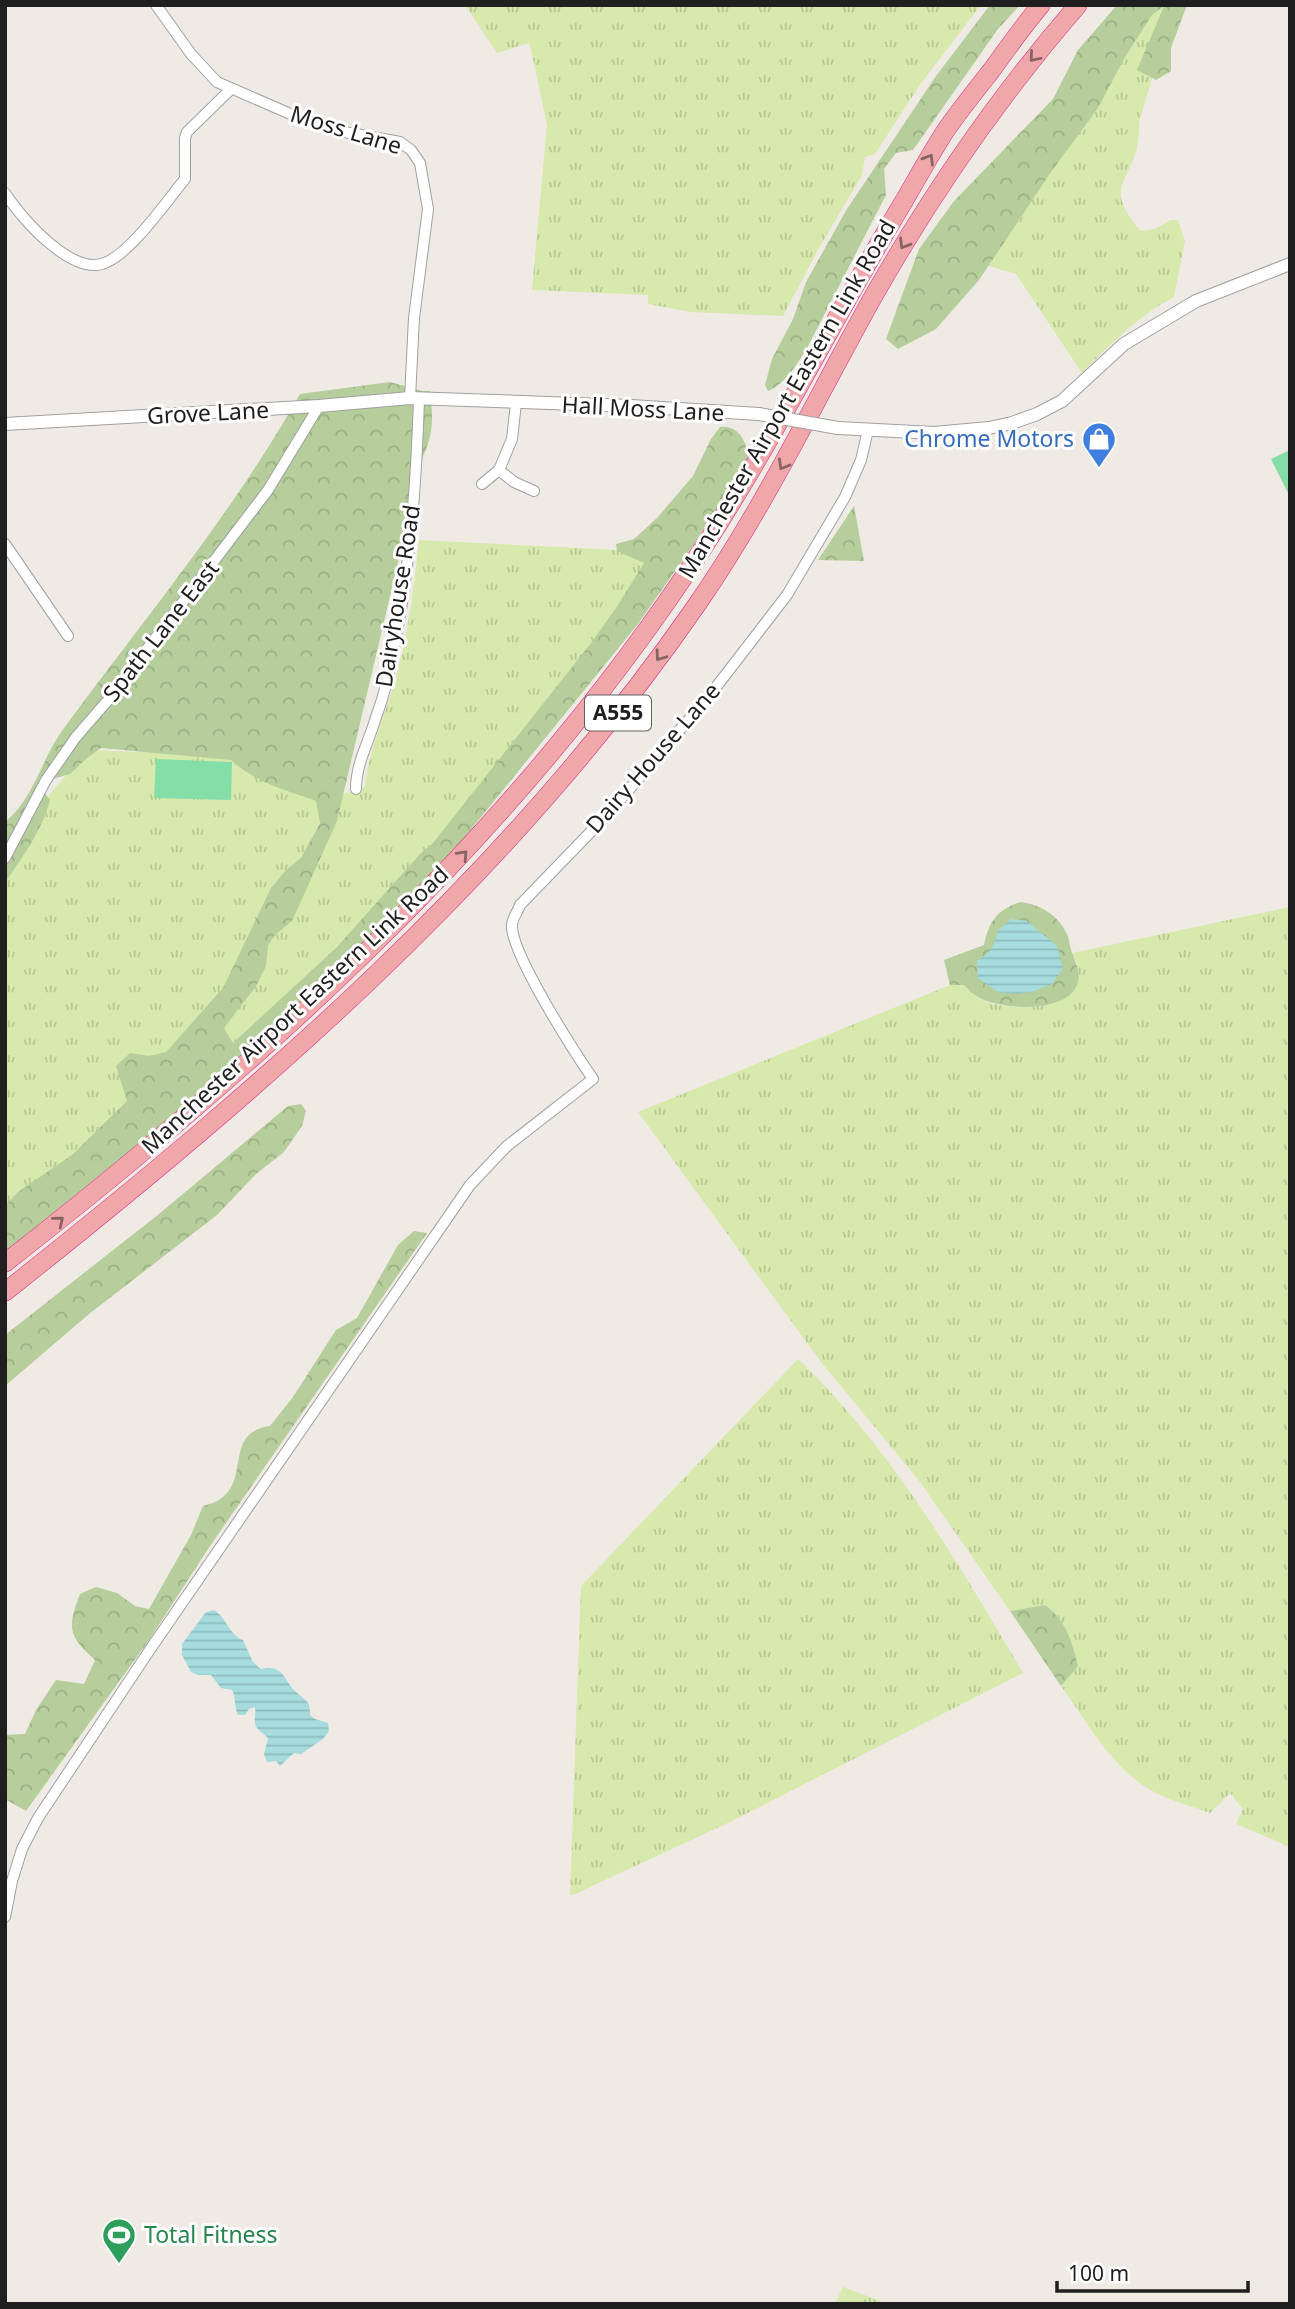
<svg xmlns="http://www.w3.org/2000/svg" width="1295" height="2309" font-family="'Noto Sans',sans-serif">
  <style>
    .grass { fill: url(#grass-tufts) }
    .forest { fill: url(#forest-crowns) }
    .pitch { fill: #85dea8 }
    .water { fill: url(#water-rules) }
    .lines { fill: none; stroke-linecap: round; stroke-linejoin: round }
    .minor-casing { stroke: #a0a0a0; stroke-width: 12 }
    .tertiary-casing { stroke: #a0a0a0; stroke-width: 14 }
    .trunk-casing { stroke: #d9278b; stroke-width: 19 }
    .minor { stroke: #fff; stroke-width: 10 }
    .tertiary { stroke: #fff; stroke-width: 12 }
    .trunk { stroke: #f0a7a9; stroke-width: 18 }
    .tertiary-bridge-casing { stroke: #a0a0a0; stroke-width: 14; stroke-linecap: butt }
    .tertiary-bridge { stroke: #fff; stroke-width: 12 }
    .oneway { stroke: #886364 }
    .labels { text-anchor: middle; stroke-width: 6; stroke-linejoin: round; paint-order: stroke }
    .shield { fill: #fff; stroke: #626262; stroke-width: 2 }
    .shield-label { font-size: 21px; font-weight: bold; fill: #1f1f1f }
    .street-label { font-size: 23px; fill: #1f1f1f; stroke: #fff }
    .shop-label { font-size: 23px; fill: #366cbe; stroke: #fff; text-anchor: end }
    .leisure-label { font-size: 23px; fill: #27864d; stroke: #fff; text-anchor: start }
  </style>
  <defs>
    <pattern id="grass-tufts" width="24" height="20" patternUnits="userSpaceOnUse" patternTransform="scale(1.75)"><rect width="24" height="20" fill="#d7e9ac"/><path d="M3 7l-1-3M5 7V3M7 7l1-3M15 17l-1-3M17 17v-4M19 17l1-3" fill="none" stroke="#b8c794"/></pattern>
    <pattern id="forest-crowns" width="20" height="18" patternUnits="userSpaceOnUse" patternTransform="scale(1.75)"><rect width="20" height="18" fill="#b5ce9b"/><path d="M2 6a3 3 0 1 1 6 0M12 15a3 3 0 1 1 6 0" fill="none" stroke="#9bb085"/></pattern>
    <pattern id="water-rules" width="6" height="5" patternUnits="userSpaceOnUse" patternTransform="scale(1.75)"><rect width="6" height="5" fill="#a6dcdd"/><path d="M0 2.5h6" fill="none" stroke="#8ebcbd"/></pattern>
  </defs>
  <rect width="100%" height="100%" fill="#f0eae5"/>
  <g class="grass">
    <path d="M 465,5 L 981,5 L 919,86 L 875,154 L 865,157 L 862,175 L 819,248 L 783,316 L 691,312 L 648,304 L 648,295 L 532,290 L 547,125 L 530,45 L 529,43 L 497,53 Z"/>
    <path d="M 1159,5 L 1174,5 L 1139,122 C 1139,133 1139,144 1135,155 C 1131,168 1119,183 1121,197 C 1123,210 1133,221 1140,231 L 1155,229 L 1171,220 L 1178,220 L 1185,241 L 1174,297 C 1138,316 1111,344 1082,373 L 1016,274 L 969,260 Z"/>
    <path d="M 419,540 L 657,552 L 601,640 L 439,844 L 233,1052 L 216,1031 L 260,962 L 288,911 L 338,796 L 365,787 C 368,751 384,718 394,684 C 408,638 414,587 419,540 Z"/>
    <path d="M 88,750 L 245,756 L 332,797 L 271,921 L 174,1066 L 5,1219 L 5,877 L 28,839 L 50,794 Z"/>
    <path d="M 1290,907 L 1290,1847 L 1236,1824 L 1243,1809 L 1230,1793 L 1210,1813 C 1191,1806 1171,1801 1154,1792 C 1113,1770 1087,1722 1061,1686 L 1078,1666 C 1072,1642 1066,1620 1045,1605 L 1010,1611 L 920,1482 L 821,1362 L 638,1112 L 950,985 L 963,985 C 969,989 974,995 980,999 C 1000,1009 1030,1008 1051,1004 L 1078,965 L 1072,953 Z"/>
    <path d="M 798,1359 C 892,1449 957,1561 1023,1673 L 732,1821 L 573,1895 L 570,1895 L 581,1586 Z"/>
    <path d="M 843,2287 L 888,2304 L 835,2304 Z"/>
  </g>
  <g class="forest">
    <path d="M 990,5 L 1020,5 L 998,29 L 913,150 L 896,153 L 884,169 L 886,195 L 806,350 C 797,364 784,385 768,391 L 765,385 L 772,359 L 793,319 L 806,282 L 847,209 L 936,76 Z"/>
    <path d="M 1117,5 L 1187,5 L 1171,48 L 1171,71 L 1156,80 L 1137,70 L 1164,6 L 1152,15 L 1125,57 L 1098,108 L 1051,172 L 979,280 L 936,329 L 898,349 L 886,339 L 919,249 L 954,201 L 1053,99 L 1078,50 Z"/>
    <path d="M 390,382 L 422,391 L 430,391 C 433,415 434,434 423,456 L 337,821 L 292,921 L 275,935 L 268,946 L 266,966 L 256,986 L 224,1028 L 233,1043 L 336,948 L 420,854 L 433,843 L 591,643 L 616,608 L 644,563 L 617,551 L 616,544 L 634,539 L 657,518 L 693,476 L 711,439 L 720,427 C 739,425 744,440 750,456 L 694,544 L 638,624 L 434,875 L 262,1039 L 142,1144 L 5,1252 L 5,1206 L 18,1192 L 72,1155 L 127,1101 L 116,1066 L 130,1053 L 149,1056 L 166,1052 L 223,988 L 271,888 L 286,870 L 301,858 L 320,823 L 316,801 C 285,790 256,783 231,760 L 101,748 L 87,758 L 70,774 L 52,779 L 44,792 L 50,800 C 42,831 22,857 5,883 L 5,822 C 34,799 42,757 64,728 C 145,618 233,513 300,394 Z"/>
    <path d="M 854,506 L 864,561 L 818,560 Z"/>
    <path d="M 1020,902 C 1040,904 1058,915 1067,934 C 1070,941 1070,949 1073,955 C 1077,966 1082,976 1076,987 C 1063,1013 1002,1010 980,998 C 973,995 969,989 963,985 L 950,985 L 944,960 L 984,945 C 989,921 997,910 1020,902 Z"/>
    <path d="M 301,1104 L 306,1111 L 302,1126 L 284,1152 L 256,1174 L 217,1215 L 89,1314 L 5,1386 L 5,1335 L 159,1214 L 288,1106 Z"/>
    <path d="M 414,1231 L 427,1233 L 210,1546 L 149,1640 L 26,1811 L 5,1799 L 5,1735 L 25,1734 L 36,1710 L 56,1680 L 84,1684 L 95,1660 C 68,1636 67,1628 80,1594 L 96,1587 L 117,1593 L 135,1606 L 149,1609 L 191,1535 L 203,1506 C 208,1504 215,1503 219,1500 C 251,1480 223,1432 270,1426 L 293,1397 L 336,1330 L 357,1318 L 398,1245 Z"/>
    <path d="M 1045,1605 C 1066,1620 1072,1642 1078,1666 L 1061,1686 L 1010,1611 Z"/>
  </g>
  <g class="pitch">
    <path d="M 1290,450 L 1290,497 L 1271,459 Z"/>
    <path d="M 156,759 L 232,762 L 231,800 L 154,798 Z"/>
  </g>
  <g class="water">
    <path d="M 1011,919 L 1027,921 L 1057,946 L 1063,968 L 1052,984 L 1031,992 L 1015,994 L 998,992 L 978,978 L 977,961 L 988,953 L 994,944 L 998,931 Z"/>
    <path d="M 214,1610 C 227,1618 229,1635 243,1640 L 253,1662 L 261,1669 C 284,1664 283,1680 296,1692 C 305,1700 311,1701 310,1715 L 315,1719 L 328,1723 L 329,1731 L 323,1739 L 301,1754 L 294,1753 L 280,1766 L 276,1761 L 267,1762 L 264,1754 L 268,1738 C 264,1733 255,1729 255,1723 C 254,1717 256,1713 255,1707 L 249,1709 L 245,1715 L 238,1715 C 234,1706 236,1698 232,1690 L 221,1688 L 211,1675 L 198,1675 L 191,1672 L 182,1655 L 182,1644 L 206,1612 Z"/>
  </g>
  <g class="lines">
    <g class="minor-casing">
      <g id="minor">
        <path d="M 156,5 L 191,54 L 217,82 L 302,119 L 333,130 L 400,142 L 411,150 L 420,163 L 428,209 L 414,318 L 410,398"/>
        <path d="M 5,193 C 21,218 74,279 107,262 C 133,250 166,202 185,179 L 185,138 L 187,132 L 231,89"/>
        <path d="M 499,470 L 514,482 L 534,491"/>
        <path d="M 482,484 L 499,470 L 512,439 L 516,403"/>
        <path d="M 5,544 L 68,636"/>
        <path d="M 356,789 C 356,763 369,742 376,717 C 381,704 385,690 388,676 C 409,585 416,491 419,399"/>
        <path d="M 5,858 L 46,780 L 76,737 L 109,699 L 268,490 L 319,406"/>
        <path d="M 5,1917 L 12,1881 L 22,1849 L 38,1818 L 149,1651 L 470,1185 L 507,1146 L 593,1079 C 575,1053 510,952 512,925 C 512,919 518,911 520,905 L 610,812 L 713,691 L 787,595 L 845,497 L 861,460 L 868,430"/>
      </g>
    </g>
    <g class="tertiary-casing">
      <g id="tertiary">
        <path d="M 5,424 L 319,406 L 410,398 L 631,406 L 759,414"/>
        <path d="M 838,428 L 934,433 L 989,428 L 1012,423 L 1037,414 L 1062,401 L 1124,344 L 1196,301 L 1290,264"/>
      </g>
    </g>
    <g class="trunk-casing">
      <g id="trunk">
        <path d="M 5,1263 C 270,1056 521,829 705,545 C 777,434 836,314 904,201 C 918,177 931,153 946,130 C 960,110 976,90 991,71 C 1007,49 1023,26 1041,5"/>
        <path d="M 5,1292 C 260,1090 510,875 696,606 C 764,508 815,401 873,297 C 932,193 999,96 1078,5"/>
      </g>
    </g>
    <use href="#minor" class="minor"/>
    <use href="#tertiary" class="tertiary"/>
    <use href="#trunk" class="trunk"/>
    <g class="tertiary-bridge-casing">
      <path id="tertiary-bridge" d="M 759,414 L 838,428"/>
    </g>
    <use href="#tertiary-bridge" class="tertiary-bridge"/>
  </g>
  <defs><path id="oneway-chevron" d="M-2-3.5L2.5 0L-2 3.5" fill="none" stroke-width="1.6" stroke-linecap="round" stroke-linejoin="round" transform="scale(1.75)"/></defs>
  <g class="oneway">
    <use href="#oneway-chevron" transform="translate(1034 57) rotate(130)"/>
    <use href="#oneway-chevron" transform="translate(929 159) rotate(-59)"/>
    <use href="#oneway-chevron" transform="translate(904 244) rotate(121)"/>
    <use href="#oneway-chevron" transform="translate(783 465) rotate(120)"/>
    <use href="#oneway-chevron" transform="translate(660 656) rotate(126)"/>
    <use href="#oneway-chevron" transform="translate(463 855) rotate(-47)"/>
    <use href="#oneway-chevron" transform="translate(59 1221) rotate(-39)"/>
  </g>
  <defs>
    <g id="shop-pin" transform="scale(1.75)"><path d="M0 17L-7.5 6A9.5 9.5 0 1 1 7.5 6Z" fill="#3f7fe0" stroke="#fff"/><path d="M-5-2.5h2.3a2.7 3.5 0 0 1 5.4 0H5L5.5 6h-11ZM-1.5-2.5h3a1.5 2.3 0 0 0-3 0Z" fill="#fff"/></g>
    <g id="stadium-pin" transform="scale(1.75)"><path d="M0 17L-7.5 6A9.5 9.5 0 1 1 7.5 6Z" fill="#2e9e5b" stroke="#fff"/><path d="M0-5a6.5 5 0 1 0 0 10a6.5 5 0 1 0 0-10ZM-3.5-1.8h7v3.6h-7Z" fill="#fff"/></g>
  </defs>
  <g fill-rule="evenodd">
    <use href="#shop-pin" x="1099" y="439"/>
    <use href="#stadium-pin" x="119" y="2235"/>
  </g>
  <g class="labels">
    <rect class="shield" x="585" y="695.5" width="66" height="35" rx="5"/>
    <g class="shield-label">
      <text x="618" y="720">A555</text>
    </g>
    <g class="street-label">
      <text transform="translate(346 130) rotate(17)" y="8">Moss Lane</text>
      <text transform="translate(787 399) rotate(-60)" y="8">Manchester Airport Eastern Link Road</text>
      <text transform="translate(643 409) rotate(3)" y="8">Hall Moss Lane</text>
      <text transform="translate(208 413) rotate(-3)" y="8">Grove Lane</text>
      <text transform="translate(398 596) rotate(-81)" y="8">Dairyhouse Road</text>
      <text transform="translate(161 631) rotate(-52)" y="8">Spath Lane East</text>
      <text transform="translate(653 758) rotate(-49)" y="8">Dairy House Lane</text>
      <text transform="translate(295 1010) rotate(-43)" y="8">Manchester Airport Eastern Link Road</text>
    </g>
    <g class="shop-label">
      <text x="1074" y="447">Chrome Motors</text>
    </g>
    <g class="leisure-label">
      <text x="144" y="2243">Total Fitness</text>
    </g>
  </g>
  <rect width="1295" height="2309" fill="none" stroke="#1f1f1f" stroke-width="14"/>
  <path d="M1057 2281v10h191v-10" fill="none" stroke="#1f1f1f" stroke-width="3.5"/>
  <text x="1068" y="2281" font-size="21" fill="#1f1f1f" stroke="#ffffff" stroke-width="5" paint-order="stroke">100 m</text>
</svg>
